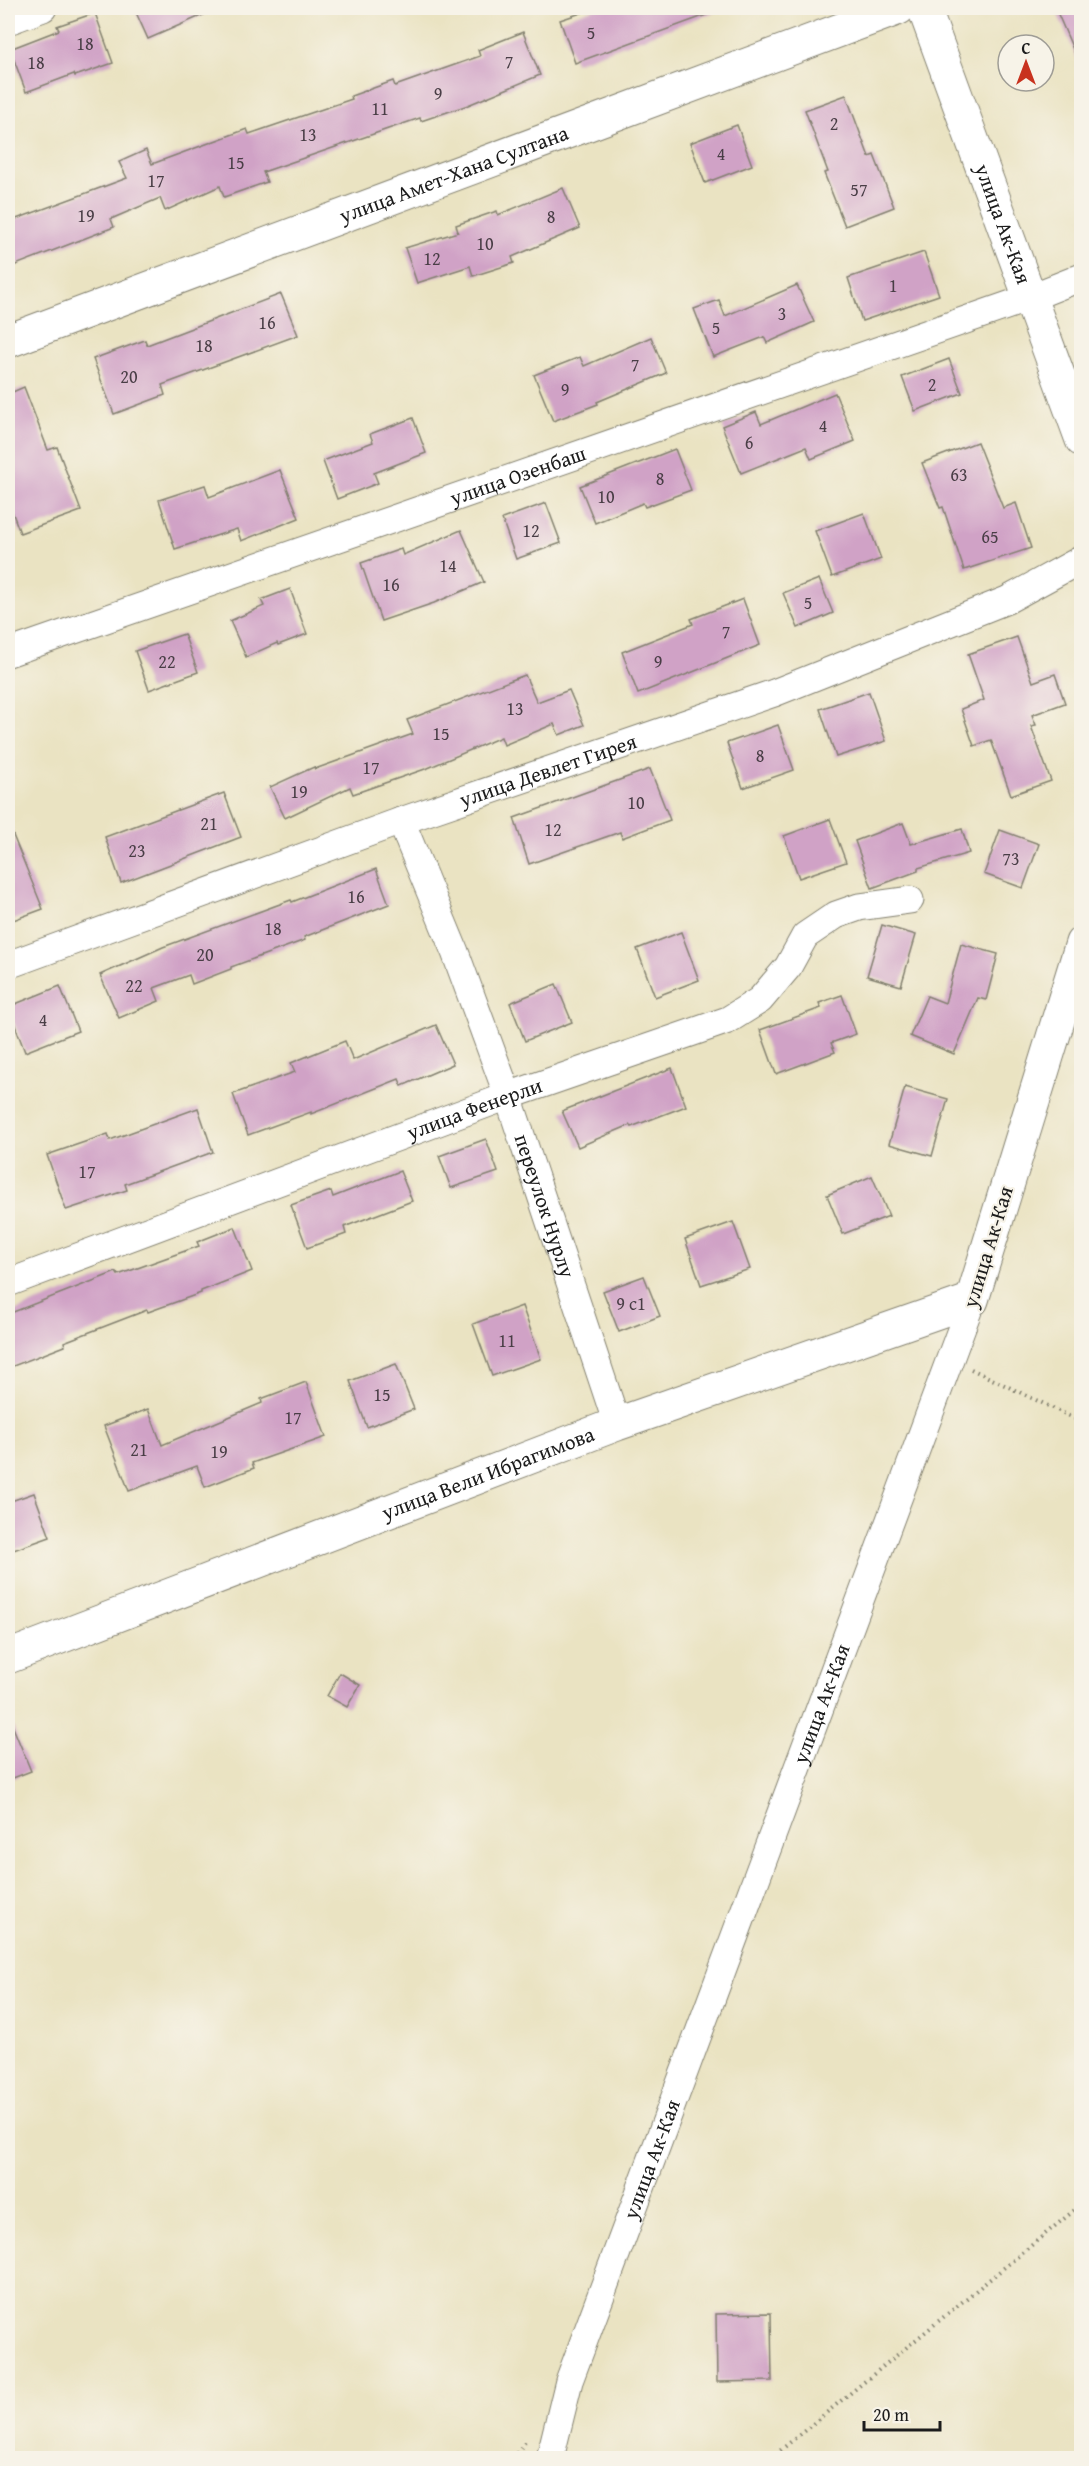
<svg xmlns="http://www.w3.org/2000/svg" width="1089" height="2466" font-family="'Gentium Book Plus',serif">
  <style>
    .building { fill: #d0a2c6 }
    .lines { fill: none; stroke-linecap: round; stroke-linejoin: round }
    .street-casing { stroke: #83806f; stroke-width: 29 }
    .secondary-casing { stroke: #83806f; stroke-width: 35 }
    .path { stroke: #83806f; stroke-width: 4; stroke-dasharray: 1.5 4.5; stroke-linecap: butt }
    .street { stroke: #fff; stroke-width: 27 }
    .secondary { stroke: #fff; stroke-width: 33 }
    .labels { text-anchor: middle; stroke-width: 4.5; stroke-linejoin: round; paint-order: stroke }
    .number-label { font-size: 18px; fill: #493e46 }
    .street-label { font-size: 21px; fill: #1c1c1c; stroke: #f7f3e8 }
  </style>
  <rect width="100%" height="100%" fill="#f7f3e8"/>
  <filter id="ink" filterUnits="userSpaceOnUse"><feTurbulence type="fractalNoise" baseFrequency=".0167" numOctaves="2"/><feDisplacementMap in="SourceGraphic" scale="12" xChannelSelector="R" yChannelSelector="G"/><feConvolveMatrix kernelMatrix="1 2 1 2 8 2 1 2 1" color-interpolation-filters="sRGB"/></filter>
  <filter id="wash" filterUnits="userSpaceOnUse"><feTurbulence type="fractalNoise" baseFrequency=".008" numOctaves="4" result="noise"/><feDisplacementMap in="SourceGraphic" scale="24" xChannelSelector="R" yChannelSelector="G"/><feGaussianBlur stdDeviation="1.35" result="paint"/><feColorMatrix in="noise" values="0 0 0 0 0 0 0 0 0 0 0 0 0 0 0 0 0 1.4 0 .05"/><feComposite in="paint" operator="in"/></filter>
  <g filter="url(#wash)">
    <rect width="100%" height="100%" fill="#eae3c2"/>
    <g id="blocks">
      <g class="building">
        <path d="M 134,8 L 219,8 L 148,39 Z"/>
        <path d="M 596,8 L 720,8 L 720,10 L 575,63 L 560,20 Z"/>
        <path d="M 1068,8 L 1082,8 L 1082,70 L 1057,12 Z"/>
        <path d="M 95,13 L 113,63 L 75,76 L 74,74 L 26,92 L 10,49 L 59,30 L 57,26 Z"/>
        <path d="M 523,32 L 540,75 L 468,105 L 421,121 L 420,118 L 263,172 L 267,182 L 224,197 L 220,186 L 165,211 L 160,198 L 111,219 L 114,227 L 8,268 L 8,222 L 127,178 L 119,162 L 146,150 L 152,164 L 247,129 L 249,134 L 352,99 L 351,96 L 393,81 L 395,86 L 480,56 L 478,50 Z"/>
        <path d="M 846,95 L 869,157 L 874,155 L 894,207 L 845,226 L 824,173 L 828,172 L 805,110 Z"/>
        <path d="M 737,125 L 752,165 L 705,183 L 690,143 Z"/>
        <path d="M 563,188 L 580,228 L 512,257 L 514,263 L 473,276 L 470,266 L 417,283 L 405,248 L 458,232 L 456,225 L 497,211 L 498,215 Z"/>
        <path d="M 924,252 L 939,295 L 862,321 L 848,278 Z"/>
        <path d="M 797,285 L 814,322 L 767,343 L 764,337 L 713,357 L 694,309 L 719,300 L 725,316 Z"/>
        <path d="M 281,294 L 298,335 L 162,385 L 165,395 L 114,414 L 93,359 L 145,340 L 147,345 Z"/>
        <path d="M 651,337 L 666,373 L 597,402 L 598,404 L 553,421 L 534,375 L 580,357 L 584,366 Z"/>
        <path d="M 949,359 L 962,393 L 915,411 L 902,377 Z"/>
        <path d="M 24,387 L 48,450 L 57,447 L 81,511 L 20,533 L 8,500 L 8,394 Z"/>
        <path d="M 835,393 L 855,441 L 811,459 L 806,447 L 741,473 L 722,426 L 756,412 L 761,424 Z"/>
        <path d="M 413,418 L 426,453 L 374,473 L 378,483 L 337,499 L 323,461 L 373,442 L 370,434 Z"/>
        <path d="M 977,442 L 1003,508 L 1016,503 L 1031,548 L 964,570 L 943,507 L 940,508 L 922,463 Z"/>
        <path d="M 675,449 L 691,490 L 645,507 L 643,503 L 595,523 L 580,486 Z"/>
        <path d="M 280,470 L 299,518 L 241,541 L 237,529 L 175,549 L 159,500 L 205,485 L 209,497 Z"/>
        <path d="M 546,503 L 561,543 L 516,559 L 502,519 Z"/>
        <path d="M 864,513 L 881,559 L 832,577 L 815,531 Z"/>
        <path d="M 461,530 L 484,582 L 434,603 L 381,621 L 361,563 L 401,549 L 403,555 Z"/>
        <path d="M 819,579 L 833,613 L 798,628 L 783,593 Z"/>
        <path d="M 290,589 L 307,634 L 278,645 L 277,643 L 246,657 L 230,621 L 264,606 L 261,600 Z"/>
        <path d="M 743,599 L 760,645 L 638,694 L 622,652 L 693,624 L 691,619 Z"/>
        <path d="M 184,634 L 198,672 L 149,690 L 135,651 Z"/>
        <path d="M 1017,637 L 1033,682 L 1055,674 L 1065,703 L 1032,715 L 1036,725 L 1031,726 L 1051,781 L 1011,795 L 991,740 L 974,746 L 961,709 L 984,700 L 968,654 Z"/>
        <path d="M 525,675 L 537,702 L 569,690 L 584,725 L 559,735 L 554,724 L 504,745 L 501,737 L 428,768 L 353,794 L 350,787 L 285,818 L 270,787 L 314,767 L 315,769 L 413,734 L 407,720 Z"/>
        <path d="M 869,692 L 886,741 L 836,757 L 820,709 Z"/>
        <path d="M 778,725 L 794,770 L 743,788 L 727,743 Z"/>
        <path d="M 650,769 L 670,820 L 622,838 L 620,832 L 529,864 L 514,818 Z"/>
        <path d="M 224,793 L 241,837 L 121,883 L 105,837 Z"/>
        <path d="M 830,819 L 846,862 L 799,878 L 784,836 Z"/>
        <path d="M 8,823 L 43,909 L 8,922 Z"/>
        <path d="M 903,823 L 911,844 L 962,829 L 969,853 L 918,868 L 918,871 L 872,888 L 855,841 Z"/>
        <path d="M 1000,830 L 1039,844 L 1023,888 L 984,874 Z"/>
        <path d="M 376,869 L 389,904 L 304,937 L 305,940 L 231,967 L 231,969 L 192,984 L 189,975 L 154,988 L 159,1001 L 119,1018 L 100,975 L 163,947 L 291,900 L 292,902 Z"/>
        <path d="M 882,925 L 916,935 L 901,986 L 867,976 Z"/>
        <path d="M 681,932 L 699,980 L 655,997 L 637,949 Z"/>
        <path d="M 961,944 L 998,954 L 986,1000 L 978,998 L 954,1054 L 910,1036 L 927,996 L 945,1003 Z"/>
        <path d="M 556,984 L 572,1022 L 525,1041 L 510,1003 Z"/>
        <path d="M 60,986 L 78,1031 L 25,1052 L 8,1007 Z"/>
        <path d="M 842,995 L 856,1034 L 831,1043 L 835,1052 L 776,1074 L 760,1030 L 821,1008 L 819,1003 Z"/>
        <path d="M 436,1025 L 453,1064 L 402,1086 L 399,1079 L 311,1114 L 311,1112 L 248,1135 L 233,1094 L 295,1072 L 291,1063 L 345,1041 L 353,1060 Z"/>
        <path d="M 672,1068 L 686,1106 L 631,1127 L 630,1125 L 578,1147 L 562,1111 Z"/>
        <path d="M 905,1087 L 948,1099 L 932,1156 L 889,1144 Z"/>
        <path d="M 198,1108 L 213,1152 L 125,1184 L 127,1190 L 66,1210 L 47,1155 L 108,1134 L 110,1140 Z"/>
        <path d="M 486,1139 L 498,1172 L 451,1188 L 439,1156 Z"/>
        <path d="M 400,1171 L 412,1201 L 344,1227 L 346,1234 L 307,1248 L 291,1205 L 331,1191 L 333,1197 Z"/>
        <path d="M 872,1176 L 889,1216 L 843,1234 L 827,1195 Z"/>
        <path d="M 733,1222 L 750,1269 L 701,1285 L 685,1239 Z"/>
        <path d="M 235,1227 L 252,1271 L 201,1291 L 201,1293 L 148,1312 L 147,1310 L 64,1342 L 65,1346 L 8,1368 L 8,1314 L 116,1272 L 118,1275 L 199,1246 L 197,1242 Z"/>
        <path d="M 644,1276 L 660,1316 L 619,1332 L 603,1291 Z"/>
        <path d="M 522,1306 L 541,1359 L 492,1376 L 473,1324 Z"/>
        <path d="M 396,1364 L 414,1409 L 367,1427 L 350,1381 Z"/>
        <path d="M 306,1382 L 326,1437 L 252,1463 L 254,1468 L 205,1487 L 197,1466 L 129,1491 L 104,1426 L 148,1409 L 162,1445 L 262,1403 L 261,1399 Z"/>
        <path d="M 34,1493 L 50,1537 L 8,1552 L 8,1502 Z"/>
        <path d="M 340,1673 L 360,1685 L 347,1707 L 327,1696 Z"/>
        <path d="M 8,1715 L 31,1771 L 8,1780 Z"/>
        <path d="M 771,2313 L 772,2381 L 717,2382 L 716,2314 Z"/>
      </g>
    </g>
  </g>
  <g filter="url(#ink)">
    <use href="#blocks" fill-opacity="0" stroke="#83806f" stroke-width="1.5"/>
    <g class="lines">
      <g class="street-casing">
        <g id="street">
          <path d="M 8,21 L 43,8"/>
          <path id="s1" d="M 8,653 L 1029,298 L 1082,277"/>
          <path id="s2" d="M 401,821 L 455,952 L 508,1096 L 617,1424"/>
          <path id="s3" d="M 8,965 L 401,821 L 774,693 L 1007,600 L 1082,559"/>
          <path id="s4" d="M 8,1283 L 508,1096 L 728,1020 L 760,1000 L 788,967 L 805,936 L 836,915 L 859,907 L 910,900"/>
          <path id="s5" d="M 550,2458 L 569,2381 L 972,1300"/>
        </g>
      </g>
      <g class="secondary-casing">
        <g id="secondary">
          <path id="s6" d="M 924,8 L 1082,440"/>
          <path id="s7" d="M 8,341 L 899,8"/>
          <path id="s8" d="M 8,1657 L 617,1424 L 972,1300 L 1082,943"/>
        </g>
      </g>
      <g class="path">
        <path d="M 971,1369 L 1082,1422"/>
        <path d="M 513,2458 L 527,2440"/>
        <path d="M 771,2458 L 1082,2204"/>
      </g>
      <use href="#street" class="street"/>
      <use href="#secondary" class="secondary"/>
    </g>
  </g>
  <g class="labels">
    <g class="number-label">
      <text x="591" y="39">5</text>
      <text x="85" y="50">18</text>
      <text x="509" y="68">7</text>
      <text x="36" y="69">18</text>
      <text x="438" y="100">9</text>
      <text x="380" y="115">11</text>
      <text x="834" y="130">2</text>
      <text x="308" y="141">13</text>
      <text x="721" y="160">4</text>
      <text x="236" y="169">15</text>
      <text x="156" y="187">17</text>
      <text x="859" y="196">57</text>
      <text x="86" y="222">19</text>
      <text x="551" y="223">8</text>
      <text x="485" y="250">10</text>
      <text x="432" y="265">12</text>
      <text x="893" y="292">1</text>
      <text x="782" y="320">3</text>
      <text x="267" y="329">16</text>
      <text x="716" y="334">5</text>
      <text x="204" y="352">18</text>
      <text x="635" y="371">7</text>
      <text x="129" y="383">20</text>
      <text x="932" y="391">2</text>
      <text x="565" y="396">9</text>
      <text x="823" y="432">4</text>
      <text x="749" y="449">6</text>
      <text x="959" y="481">63</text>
      <text x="660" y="485">8</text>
      <text x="606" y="503">10</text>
      <text x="531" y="537">12</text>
      <text x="990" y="543">65</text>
      <text x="448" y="572">14</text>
      <text x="391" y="591">16</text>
      <text x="808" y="609">5</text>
      <text x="726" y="638">7</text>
      <text x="167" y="668">22</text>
      <text x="658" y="668">9</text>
      <text x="515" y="715">13</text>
      <text x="441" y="740">15</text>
      <text x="760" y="762">8</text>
      <text x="371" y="774">17</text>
      <text x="299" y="798">19</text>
      <text x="636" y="809">10</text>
      <text x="209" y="830">21</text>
      <text x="553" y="836">12</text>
      <text x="137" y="857">23</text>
      <text x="1011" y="865">73</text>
      <text x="356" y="903">16</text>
      <text x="273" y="935">18</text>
      <text x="205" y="961">20</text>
      <text x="134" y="992">22</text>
      <text x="43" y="1026">4</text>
      <text x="87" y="1178">17</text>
      <text x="631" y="1310">9 с1</text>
      <text x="507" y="1347">11</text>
      <text x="382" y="1401">15</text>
      <text x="293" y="1424">17</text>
      <text x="139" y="1456">21</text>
      <text x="219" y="1458">19</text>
    </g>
    <g class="street-label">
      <text dy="7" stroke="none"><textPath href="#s7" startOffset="476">улица Амет-Хана Султана</textPath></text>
      <text dy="7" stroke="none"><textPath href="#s6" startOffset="230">улица Ак-Кая</textPath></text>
      <text dy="7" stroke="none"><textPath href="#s1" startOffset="540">улица Озенбаш</textPath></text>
      <text dy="7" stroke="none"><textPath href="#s3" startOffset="574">улица Девлет Гирея</textPath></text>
      <text dy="7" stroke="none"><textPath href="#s4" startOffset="498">улица Фенерли</textPath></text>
      <text dy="7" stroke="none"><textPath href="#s2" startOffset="411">переулок Нурлу</textPath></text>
      <text transform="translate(988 1247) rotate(-73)" y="7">улица Ак-Кая</text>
      <text dy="7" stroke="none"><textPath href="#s8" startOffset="514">улица Вели Ибрагимова</textPath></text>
      <text dy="7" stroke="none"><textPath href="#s5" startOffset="802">улица Ак-Кая</textPath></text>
      <text dy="7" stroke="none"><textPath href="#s5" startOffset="316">улица Ак-Кая</textPath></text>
    </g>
  </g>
  <rect width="1089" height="2466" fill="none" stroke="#f7f3e8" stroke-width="30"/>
  <g transform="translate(1026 63)"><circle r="28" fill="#f7f3e8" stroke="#9f9d96" stroke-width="1.5"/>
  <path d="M0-4.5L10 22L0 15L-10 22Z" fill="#c8321e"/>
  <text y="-9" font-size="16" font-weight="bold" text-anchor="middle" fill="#1c1c1c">С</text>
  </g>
  <path d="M864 2421v9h76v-9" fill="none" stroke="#1c1c1c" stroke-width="3"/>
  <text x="873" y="2421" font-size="18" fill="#1c1c1c" stroke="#f7f3e8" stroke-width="4.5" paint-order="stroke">20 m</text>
</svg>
